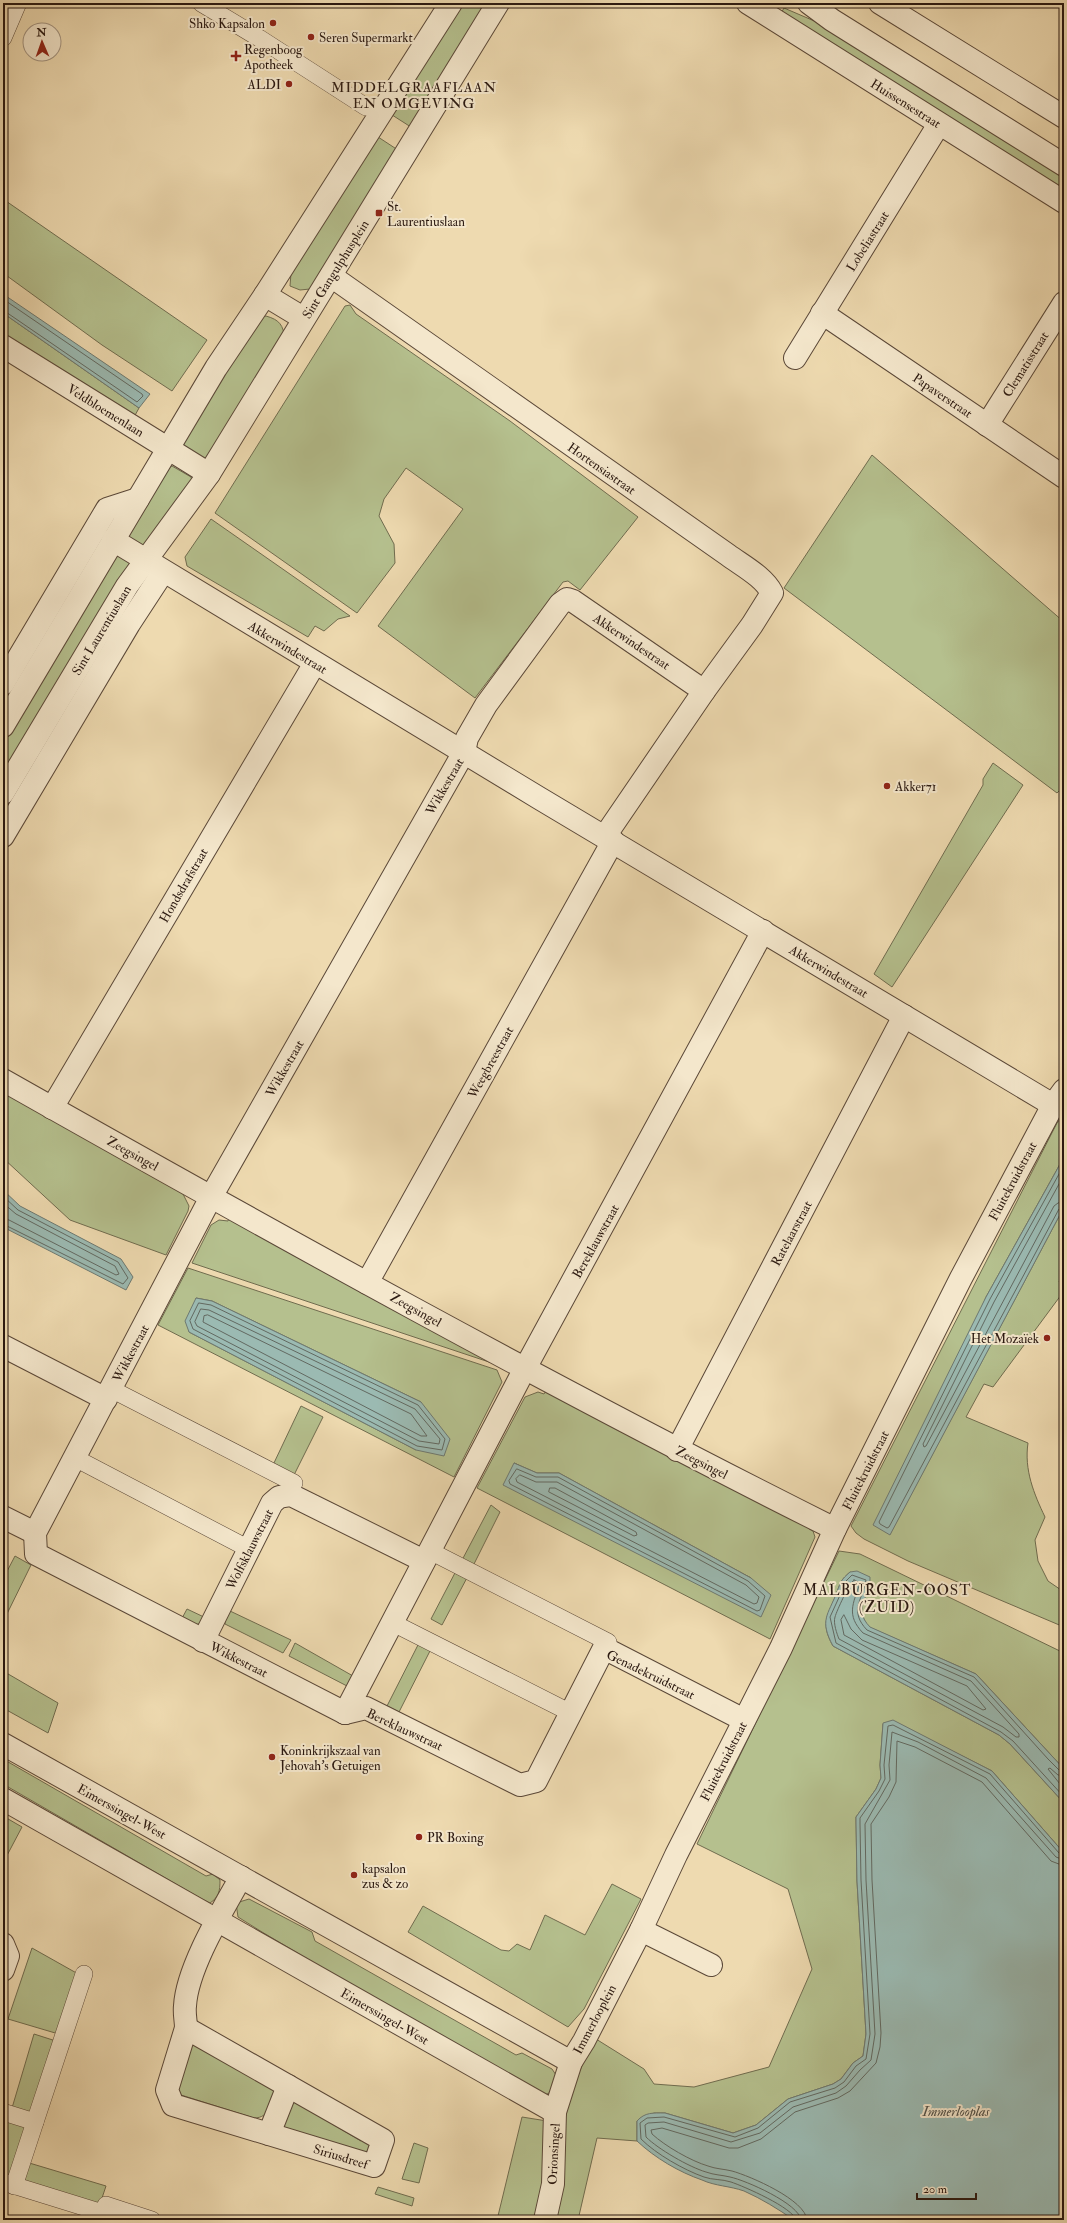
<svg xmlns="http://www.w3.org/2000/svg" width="1067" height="2223" font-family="'IM FELL Double Pica',serif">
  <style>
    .green { fill: #b5c08e; stroke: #706c4f; fill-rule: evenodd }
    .water { fill: #9bbab2; stroke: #6e7971 }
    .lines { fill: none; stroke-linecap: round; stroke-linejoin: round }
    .shore { stroke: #626961; stroke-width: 1 }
    .pedestrian-casing { stroke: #5b4838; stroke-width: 18 }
    .minor-casing { stroke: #5b4838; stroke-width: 24 }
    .tertiary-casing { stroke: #5b4838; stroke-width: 24 }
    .pedestrian { stroke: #f4e7cc; stroke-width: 17 }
    .minor { stroke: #f4e7cc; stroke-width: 22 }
    .tertiary { stroke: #f4e7cc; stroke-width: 22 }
    .poi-dot { fill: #8f2418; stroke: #f4e7cc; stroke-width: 1.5 }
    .labels { text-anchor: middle; stroke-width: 4; stroke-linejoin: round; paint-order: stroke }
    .poi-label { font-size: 13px; fill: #2a1810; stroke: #f4e7cc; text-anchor: start }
    .street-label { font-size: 13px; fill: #2a1810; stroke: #f4e7cc }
    .neighbourhood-label { font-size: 14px; letter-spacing: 1px; fill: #2a1810; stroke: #f4e7cc }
    .water-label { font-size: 14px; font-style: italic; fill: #525149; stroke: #f4e7cc }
    .quarter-label { font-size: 15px; letter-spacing: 1px; fill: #2a1810; stroke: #f4e7cc }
  </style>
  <rect width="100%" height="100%" fill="#eedab0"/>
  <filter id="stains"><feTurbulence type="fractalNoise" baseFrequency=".005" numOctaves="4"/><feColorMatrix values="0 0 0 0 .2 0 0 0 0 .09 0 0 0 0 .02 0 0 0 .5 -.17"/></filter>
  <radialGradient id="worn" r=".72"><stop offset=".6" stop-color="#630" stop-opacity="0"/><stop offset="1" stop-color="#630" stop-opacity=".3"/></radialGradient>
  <g class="green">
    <path d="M 458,3 L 491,3 L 414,129 L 389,113 Z"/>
    <path d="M 784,8 L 819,23 L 1064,176 L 1064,190 L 780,15 Z"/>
    <path d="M 375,135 L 401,152 L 310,289 L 300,290 L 290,286 L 291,273 Z"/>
    <path d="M 3,199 L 207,340 L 172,391 L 102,345 L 3,273 Z"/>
    <path d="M 350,305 L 356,314 L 510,421 L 638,517 L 580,590 L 568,581 L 563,582 L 475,698 L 378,626 L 463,509 L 406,468 L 384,499 L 379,516 L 394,544 L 395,563 L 357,613 L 215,513 L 345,306 Z"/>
    <path d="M 3,313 L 139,408 L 133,419 L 3,335 Z"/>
    <path d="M 266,316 C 280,320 283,325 285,339 L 212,459 L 204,460 L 183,447 L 180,439 L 256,319 Z"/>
    <path d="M 872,455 L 1064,622 L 1064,786 L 1057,793 L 784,588 Z"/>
    <path d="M 172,466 L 191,477 L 193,484 L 148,543 L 142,545 L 129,538 L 128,531 L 163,470 Z"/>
    <path d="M 211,519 L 350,616 L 338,619 L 324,631 L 315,626 L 308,637 L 187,566 L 185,557 Z"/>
    <path d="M 118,556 L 130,562 L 130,569 L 3,785 L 3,738 L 109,558 Z"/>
    <path d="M 993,763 L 1023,785 L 892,987 L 874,974 L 983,785 L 983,779 Z"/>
    <path d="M 3,1087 L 185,1190 L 183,1194 L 189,1206 L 188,1211 L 166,1255 L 70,1220 L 3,1158 Z"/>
    <path d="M 1064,1114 L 1064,1157 L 986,1297 L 890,1534 L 1064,1207 L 1064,1276 L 1059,1281 L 1064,1291 L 993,1387 L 984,1384 L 966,1417 L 1028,1443 C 1024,1470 1034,1494 1045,1517 L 1035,1540 L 1038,1561 L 1048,1581 L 1064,1592 L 1064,1627 L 908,1561 L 864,1539 L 856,1533 L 851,1526 L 1057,1123 Z"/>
    <path d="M 230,1216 L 492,1363 L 192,1263 L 211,1225 L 219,1220 L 228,1221 Z"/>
    <path d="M 188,1268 L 497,1370 L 502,1382 L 454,1477 L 158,1325 ZM 196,1298 L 212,1301 L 421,1402 L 416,1450 L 189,1332 Z"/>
    <path d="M 547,1389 L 811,1524 L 809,1529 L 813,1531 L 815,1537 L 770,1639 L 477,1488 L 525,1397 L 538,1392 L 544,1394 ZM 514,1463 L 537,1473 L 559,1473 L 751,1578 Z"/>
    <path d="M 301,1406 L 323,1417 L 294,1475 L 273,1465 Z"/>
    <path d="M 491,1505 L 500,1512 L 472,1568 L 461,1562 Z"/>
    <path d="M 839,1551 L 860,1554 L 1064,1653 L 1064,1769 L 976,1674 L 869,1627 C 856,1612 864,1598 870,1581 L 850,1572 C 841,1580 841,1581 837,1592 C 829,1615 819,1621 833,1646 L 999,1735 L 1010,1744 L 1064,1803 L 1064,1853 L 992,1771 L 893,1721 L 883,1724 L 880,1765 L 881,1778 L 876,1789 L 856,1817 L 857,1881 L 866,2034 L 863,2056 L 853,2063 L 841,2079 L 833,2084 L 788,2099 L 756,2125 L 733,2133 L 665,2113 L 654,2113 L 637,2121 L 637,2141 L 597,2138 L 578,2220 L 551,2220 C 559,2155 561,2096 596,2039 L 644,2069 L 654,2084 L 694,2087 L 769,2067 L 812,1969 L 788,1889 L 697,1844 Z"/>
    <path d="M 15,1556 L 31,1565 L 3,1622 L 3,1579 Z"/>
    <path d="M 457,1569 L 469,1574 L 442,1625 L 431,1619 Z"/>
    <path d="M 187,1609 L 206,1618 C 199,1628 191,1624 180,1622 Z"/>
    <path d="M 230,1611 L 291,1640 L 283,1653 L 225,1624 L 225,1620 Z"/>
    <path d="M 420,1641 L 432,1647 L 399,1712 L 387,1706 Z"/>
    <path d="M 295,1643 L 353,1676 L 347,1686 L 289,1656 Z"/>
    <path d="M 3,1671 L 58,1703 L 48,1733 L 3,1708 Z"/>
    <path d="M 3,1759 L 206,1876 L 213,1874 L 220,1880 C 220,1891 219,1897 210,1903 L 200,1898 L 3,1784 Z"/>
    <path d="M 3,1816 L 22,1827 L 3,1863 Z"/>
    <path d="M 612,1884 L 641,1899 L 584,2009 L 568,2027 L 408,1932 L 423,1906 L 501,1950 L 509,1951 L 517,1944 L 530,1950 L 545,1915 L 585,1935 Z"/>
    <path d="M 249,1899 L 312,1932 L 315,1941 L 516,2055 L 522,2053 L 552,2069 L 556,2075 L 555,2090 L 545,2095 L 536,2094 L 262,1932 L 238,1917 L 236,1903 Z"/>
    <path d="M 32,1948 L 80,1975 L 62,2035 L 8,2019 Z"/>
    <path d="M 34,2034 L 59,2042 L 35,2116 L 12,2108 Z"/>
    <path d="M 186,2040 L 276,2089 C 272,2102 270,2118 254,2118 L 181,2095 L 174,2089 Z"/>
    <path d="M 298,2099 L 302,2106 L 361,2141 L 363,2135 L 373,2141 L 371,2154 L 284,2128 L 283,2121 L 291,2102 Z"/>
    <path d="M 3,2116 L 29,2124 L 12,2178 L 3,2176 Z"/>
    <path d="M 522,2117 L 547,2121 L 546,2173 L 535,2220 L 497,2220 Z"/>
    <path d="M 414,2143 L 428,2148 L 419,2183 L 402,2179 Z"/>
    <path d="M 26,2162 L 106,2186 L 99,2207 L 20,2181 Z"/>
    <path d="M 378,2187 L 414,2198 L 412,2206 L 375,2194 Z"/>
  </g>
  <g class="water">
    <path d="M 3,294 L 150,394 L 139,408 L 3,313 Z"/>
    <path d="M 1064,1157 L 1064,1207 L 890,1535 L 873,1525 L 986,1297 Z"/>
    <path d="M 3,1190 L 20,1206 L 121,1259 L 133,1277 L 126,1290 L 3,1227 Z"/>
    <path d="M 196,1298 L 212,1301 L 421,1402 L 450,1439 L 444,1456 L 416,1450 L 189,1332 L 185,1321 Z"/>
    <path d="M 514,1463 L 537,1473 L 559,1473 L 751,1578 L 771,1595 L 761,1617 L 503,1485 Z"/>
    <path d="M 857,1571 L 870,1577 C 871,1598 851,1607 870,1627 L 976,1674 L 1064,1769 L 1064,1803 L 1010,1744 L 999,1735 L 833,1646 C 819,1620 828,1615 837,1592 C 841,1581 841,1580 850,1572 Z"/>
    <path d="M 893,1720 L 992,1771 L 1064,1853 L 1064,2220 L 794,2220 C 778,2209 762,2199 744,2191 C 730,2186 715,2186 702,2180 C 679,2172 655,2158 637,2141 L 637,2121 C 645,2112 653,2113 665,2113 L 733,2133 L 756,2125 L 788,2099 L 833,2084 L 841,2079 L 853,2063 L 863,2056 L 866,2034 L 857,1881 L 856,1823 L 856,1817 L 876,1789 L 881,1778 L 880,1765 L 883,1723 Z"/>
  </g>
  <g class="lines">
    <g class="shore">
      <path d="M 3,299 L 142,394 L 143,396 L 137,402 L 3,310"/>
      <path d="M 1064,1165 L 990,1299 L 879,1522 L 880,1524 L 887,1528 L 889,1527 L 1059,1209 L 1064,1206"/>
      <path d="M 1064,1175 L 994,1302 L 923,1444 L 924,1447 L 926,1446 L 1054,1206 L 1058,1203 L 1064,1201"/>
      <path d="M 3,1196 L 18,1210 L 118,1262 L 128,1278 L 123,1284 L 3,1224"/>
      <path d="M 3,1203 L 16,1214 L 115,1266 L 119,1274 L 116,1275 L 9,1220 L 3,1218"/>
      <path d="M 199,1303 L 211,1305 L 418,1405 L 445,1439 L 442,1450 L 417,1446 L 193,1329 L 190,1321 Z"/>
      <path d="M 201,1309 L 209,1310 L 415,1409 L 440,1439 L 439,1444 L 419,1441 L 197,1326 L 195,1322 Z"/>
      <path d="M 208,1315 L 411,1414 L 427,1436 L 421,1436 L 203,1322 L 204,1316 Z"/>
      <path d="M 517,1469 L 536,1477 L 558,1477 L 748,1581 L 765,1596 L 760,1610 L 757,1611 L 510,1484 L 509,1481 Z"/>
      <path d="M 520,1475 L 536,1482 L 557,1482 L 746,1585 L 759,1597 L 757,1603 L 754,1604 L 517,1482 L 516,1479 Z"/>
      <path d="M 550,1488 L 555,1488 L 636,1532 L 637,1535 L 634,1536 L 549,1492 Z"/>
      <path d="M 854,1580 L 860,1583 C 853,1604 846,1615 863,1633 L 971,1681 L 1019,1734 L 1019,1737 L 1016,1737 L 1003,1727 L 839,1639 C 837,1634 833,1623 835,1617 C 837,1610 849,1584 854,1580 Z"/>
      <path d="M 844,1615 L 851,1629 L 862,1640 L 967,1686 L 986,1709 L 983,1710 L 844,1635 L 841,1620 Z"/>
      <path d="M 1064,1771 L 1060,1771 L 1048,1759 L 974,1677 L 867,1630 C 849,1611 862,1601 866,1580 L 852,1575 L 843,1584 L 841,1593 L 830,1617 L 836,1643 L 1001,1732 L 1013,1741 L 1064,1797"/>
      <path d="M 1064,1776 L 1058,1775 L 1050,1768 L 1048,1769 L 1064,1789"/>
      <path d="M 796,2220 C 794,2208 743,2186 731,2182 C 722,2179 712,2180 704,2177 C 684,2170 656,2154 641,2139 L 640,2123 L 647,2118 L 664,2117 L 735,2137 L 758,2128 L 790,2102 L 835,2088 L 844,2082 L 856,2066 L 866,2059 L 870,2034 L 861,1880 L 860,1824 L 860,1818 L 879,1791 L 885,1779 L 884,1765 L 888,1726 L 893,1725 L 990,1774 L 1059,1853 L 1064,1855"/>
      <path d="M 801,2220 C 800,2204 745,2180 730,2177 C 722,2175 714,2175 706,2172 C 689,2167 658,2149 646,2137 L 645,2125 L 648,2123 L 664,2122 L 731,2142 L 760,2133 L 793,2107 L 836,2093 L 846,2086 L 860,2070 L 871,2060 L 875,2034 L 866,1880 L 865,1824 L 890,1780 L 889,1765 L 892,1732 L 918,1742 L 986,1778 L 1056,1857 L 1064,1860"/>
      <path d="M 807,2220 C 806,2200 750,2176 732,2171 C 724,2169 716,2169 708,2166 C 691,2161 665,2146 652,2134 L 651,2130 L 662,2128 L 729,2148 L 738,2148 L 761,2139 L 795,2112 L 838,2098 L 850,2091 L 876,2063 L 880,2047 L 881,2033 L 872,1880 L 871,1824 L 889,1797 L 896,1782 L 897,1741 L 915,1747 L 982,1782 L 1051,1861 L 1064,1866"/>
    </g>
    <g class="pedestrian-casing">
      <g id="pedestrian">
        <path d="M 201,3 L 259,38 L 366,107"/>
        <path d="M 3,38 L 18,3"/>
        <path d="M 111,1389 L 294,1483"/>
        <path d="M 75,1458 L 249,1549"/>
        <path d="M 430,1551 L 608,1642"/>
        <path d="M 393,1623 L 571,1713"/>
        <path d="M 3,2112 L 35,2122 L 14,2186"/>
        <path d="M 35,2122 L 84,1974"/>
        <path d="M 3,2182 L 103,2213 L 106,2205 L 152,2220"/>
      </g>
    </g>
    <g class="minor-casing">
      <g id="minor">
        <path d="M 748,3 L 1064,202"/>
        <path d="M 880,3 L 1064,117"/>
        <path d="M 331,276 L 728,555 C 743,566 764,577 772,593 L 752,625 L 704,691"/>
        <path d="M 265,295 L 303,318"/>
        <path d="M 822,313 L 1064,477"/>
        <path d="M 3,346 L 209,474"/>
        <path d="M 795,358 L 939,124"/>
        <path d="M 987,425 L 1064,303"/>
        <path d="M 113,540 L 539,798 L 1053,1105"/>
        <path d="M 3,684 L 107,509 L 138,499"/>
        <path d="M 3,836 L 129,624 L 163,572"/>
        <path d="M 3,1080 C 277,1235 553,1388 835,1529"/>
        <path d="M 52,1108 L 315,663"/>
        <path d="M 367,1283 L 613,841"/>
        <path d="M 3,1346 L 106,1399"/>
        <path d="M 677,1450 L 904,1016"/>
        <path d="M 3,1517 L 35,1533"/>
        <path d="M 203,1641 L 272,1503 L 279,1497 L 291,1495 L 424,1561"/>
        <path d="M 345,1713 L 36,1554 L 35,1533 L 211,1197 L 464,752 L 467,738 L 486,705 L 560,604 L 567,599 L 573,601 L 704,691 L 605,836"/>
        <path d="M 345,1713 L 522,1374 L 763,931"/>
        <path d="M 345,1713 L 366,1708 L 520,1785 L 536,1781 L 604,1648 L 744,1720"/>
        <path d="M 3,1744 L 571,2062"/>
        <path d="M 3,1799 L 555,2112"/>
        <path d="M 641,1930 L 711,1965"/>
        <path d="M 3,1944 L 8,1956 L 3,1970"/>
        <path d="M 186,2028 L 383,2140 L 374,2166 L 173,2105 L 167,2090 Z"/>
        <path d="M 186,2028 C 186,2021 184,2013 185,2006 C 187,1968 222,1911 241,1877"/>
        <path d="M 269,2134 L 288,2086"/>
        <path d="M 545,2220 L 553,2184 L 555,2112 L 571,2062 L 584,2041 L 641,1930 L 676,1855 L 781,1648 L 835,1529 L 961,1278 L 1053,1105 L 1064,1090"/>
      </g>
    </g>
    <g class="tertiary-casing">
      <g id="tertiary">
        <path d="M 809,3 L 832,20 L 1064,165"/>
        <path d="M 3,726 L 216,368 L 265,295 L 451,3"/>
        <path d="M 3,793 L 127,586 L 209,474 L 498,3"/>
      </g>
    </g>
    <use href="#pedestrian" class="pedestrian"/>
    <use href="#minor" class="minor"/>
    <use href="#tertiary" class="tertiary"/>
  </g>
  <g class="poi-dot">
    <circle cx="273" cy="23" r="4"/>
    <circle cx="311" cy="37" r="4"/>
    <path d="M234 50h4v4h4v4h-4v4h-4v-4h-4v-4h4z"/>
    <circle cx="289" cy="84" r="4"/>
    <rect x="375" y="209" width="8" height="8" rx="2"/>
    <circle cx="887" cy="786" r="4"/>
    <circle cx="1047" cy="1338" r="4"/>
    <circle cx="272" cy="1757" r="4"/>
    <circle cx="419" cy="1837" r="4"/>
    <circle cx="354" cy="1875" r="4"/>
  </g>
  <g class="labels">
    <g class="poi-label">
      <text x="265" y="28" text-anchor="end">Shko Kapsalon</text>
      <text x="319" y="42">Seren Supermarkt</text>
      <text x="244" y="54">Regenboog<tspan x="244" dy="15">Apotheek</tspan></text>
      <text x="281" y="89" text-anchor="end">ALDI</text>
      <text x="387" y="211">St.<tspan x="387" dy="15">Laurentiuslaan</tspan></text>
      <text x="895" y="791">Akker71</text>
      <text x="1039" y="1343" text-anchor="end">Het Mozaïek</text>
      <text x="280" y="1755">Koninkrijkszaal van<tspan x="280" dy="15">Jehovah's Getuigen</tspan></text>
      <text x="427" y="1842">PR Boxing</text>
      <text x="362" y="1873">kapsalon<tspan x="362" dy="15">zus &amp; zo</tspan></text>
    </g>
    <g class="street-label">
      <text transform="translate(906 103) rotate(32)" y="5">Huissensestraat</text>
      <text transform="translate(867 241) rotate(-58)" y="5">Lobeliastraat</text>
      <text transform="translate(335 269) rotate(-58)" y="5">Sint Gangulphusplein</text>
      <text transform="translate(1025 364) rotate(-58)" y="5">Clematisstraat</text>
      <text transform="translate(943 395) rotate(34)" y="5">Papaverstraat</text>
      <text transform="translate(106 410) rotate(32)" y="5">Veldbloemenlaan</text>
      <text transform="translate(602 468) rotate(35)" y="5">Hortensiastraat</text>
      <text transform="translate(101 630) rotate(-59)" y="5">Sint Laurentiuslaan</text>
      <text transform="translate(632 641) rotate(34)" y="5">Akkerwindestraat</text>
      <text transform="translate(288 647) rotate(31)" y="5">Akkerwindestraat</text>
      <text transform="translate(444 786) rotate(-60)" y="5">Wikkestraat</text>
      <text transform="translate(183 885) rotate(-60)" y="5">Hondsdrafstraat</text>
      <text transform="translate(829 971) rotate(31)" y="5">Akkerwindestraat</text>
      <text transform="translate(490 1062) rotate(-61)" y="5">Weegbreestraat</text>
      <text transform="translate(284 1068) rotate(-60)" y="5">Wikkestraat</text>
      <text transform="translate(133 1153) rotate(29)" y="5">Zeegsingel</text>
      <text transform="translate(1012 1181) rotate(-62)" y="5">Fluitekruidstraat</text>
      <text transform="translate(791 1233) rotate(-62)" y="5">Ratelaarstraat</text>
      <text transform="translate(595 1241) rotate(-61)" y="5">Bereklauwstraat</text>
      <text transform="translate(416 1309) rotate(29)" y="5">Zeegsingel</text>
      <text transform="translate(130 1353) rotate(-62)" y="5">Wikkestraat</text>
      <text transform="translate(702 1462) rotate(27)" y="5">Zeegsingel</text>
      <text transform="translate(865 1470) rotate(-63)" y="5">Fluitekruidstraat</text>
      <text transform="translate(249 1549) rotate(-63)" y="5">Wolfsklauwstraat</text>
      <text transform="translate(239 1659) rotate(27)" y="5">Wikkestraat</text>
      <text transform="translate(651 1674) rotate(26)" y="5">Genadekruidstraat</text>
      <text transform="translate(405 1729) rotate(25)" y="5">Bereklauwstraat</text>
      <text transform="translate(723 1761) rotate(-63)" y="5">Fluitekruidstraat</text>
      <text transform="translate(122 1811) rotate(29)" y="5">Eimerssingel-West</text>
      <text transform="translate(385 2016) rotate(30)" y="5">Eimerssingel-West</text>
      <text transform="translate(594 2019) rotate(-62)" y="5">Immerlooplein</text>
      <text transform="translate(553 2154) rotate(-87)" y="5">Orionsingel</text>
      <text transform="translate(341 2156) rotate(17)" y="5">Siriusdreef</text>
    </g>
    <g class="neighbourhood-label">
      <text x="414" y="92">MIDDELGRAAFLAAN<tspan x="414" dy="16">EN OMGEVING</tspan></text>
    </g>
    <g class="water-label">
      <text x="956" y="2116">Immerlooplas</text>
    </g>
    <g class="quarter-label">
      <text x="887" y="1595">MALBURGEN-OOST<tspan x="887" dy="17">(ZUID)</tspan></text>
    </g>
  </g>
  <rect width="1067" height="2223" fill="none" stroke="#eedab0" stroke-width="16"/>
  <rect x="4" y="4" width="1059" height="2215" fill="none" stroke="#2a1810" stroke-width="2"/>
  <rect x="8" y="8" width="1051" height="2207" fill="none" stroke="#2a1810"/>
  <g transform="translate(42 42) rotate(358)"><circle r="19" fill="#f4e7cc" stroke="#a39481"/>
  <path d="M0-3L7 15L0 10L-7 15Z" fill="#8f2418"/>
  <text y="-6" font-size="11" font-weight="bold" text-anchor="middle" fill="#2a1810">N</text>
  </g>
  <path d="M917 2193v6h59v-6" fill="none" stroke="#2a1810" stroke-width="2"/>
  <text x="923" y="2193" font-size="12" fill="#2a1810" stroke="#f4e7cc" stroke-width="3" paint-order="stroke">20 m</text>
  <rect width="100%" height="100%" filter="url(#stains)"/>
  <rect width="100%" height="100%" fill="url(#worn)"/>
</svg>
